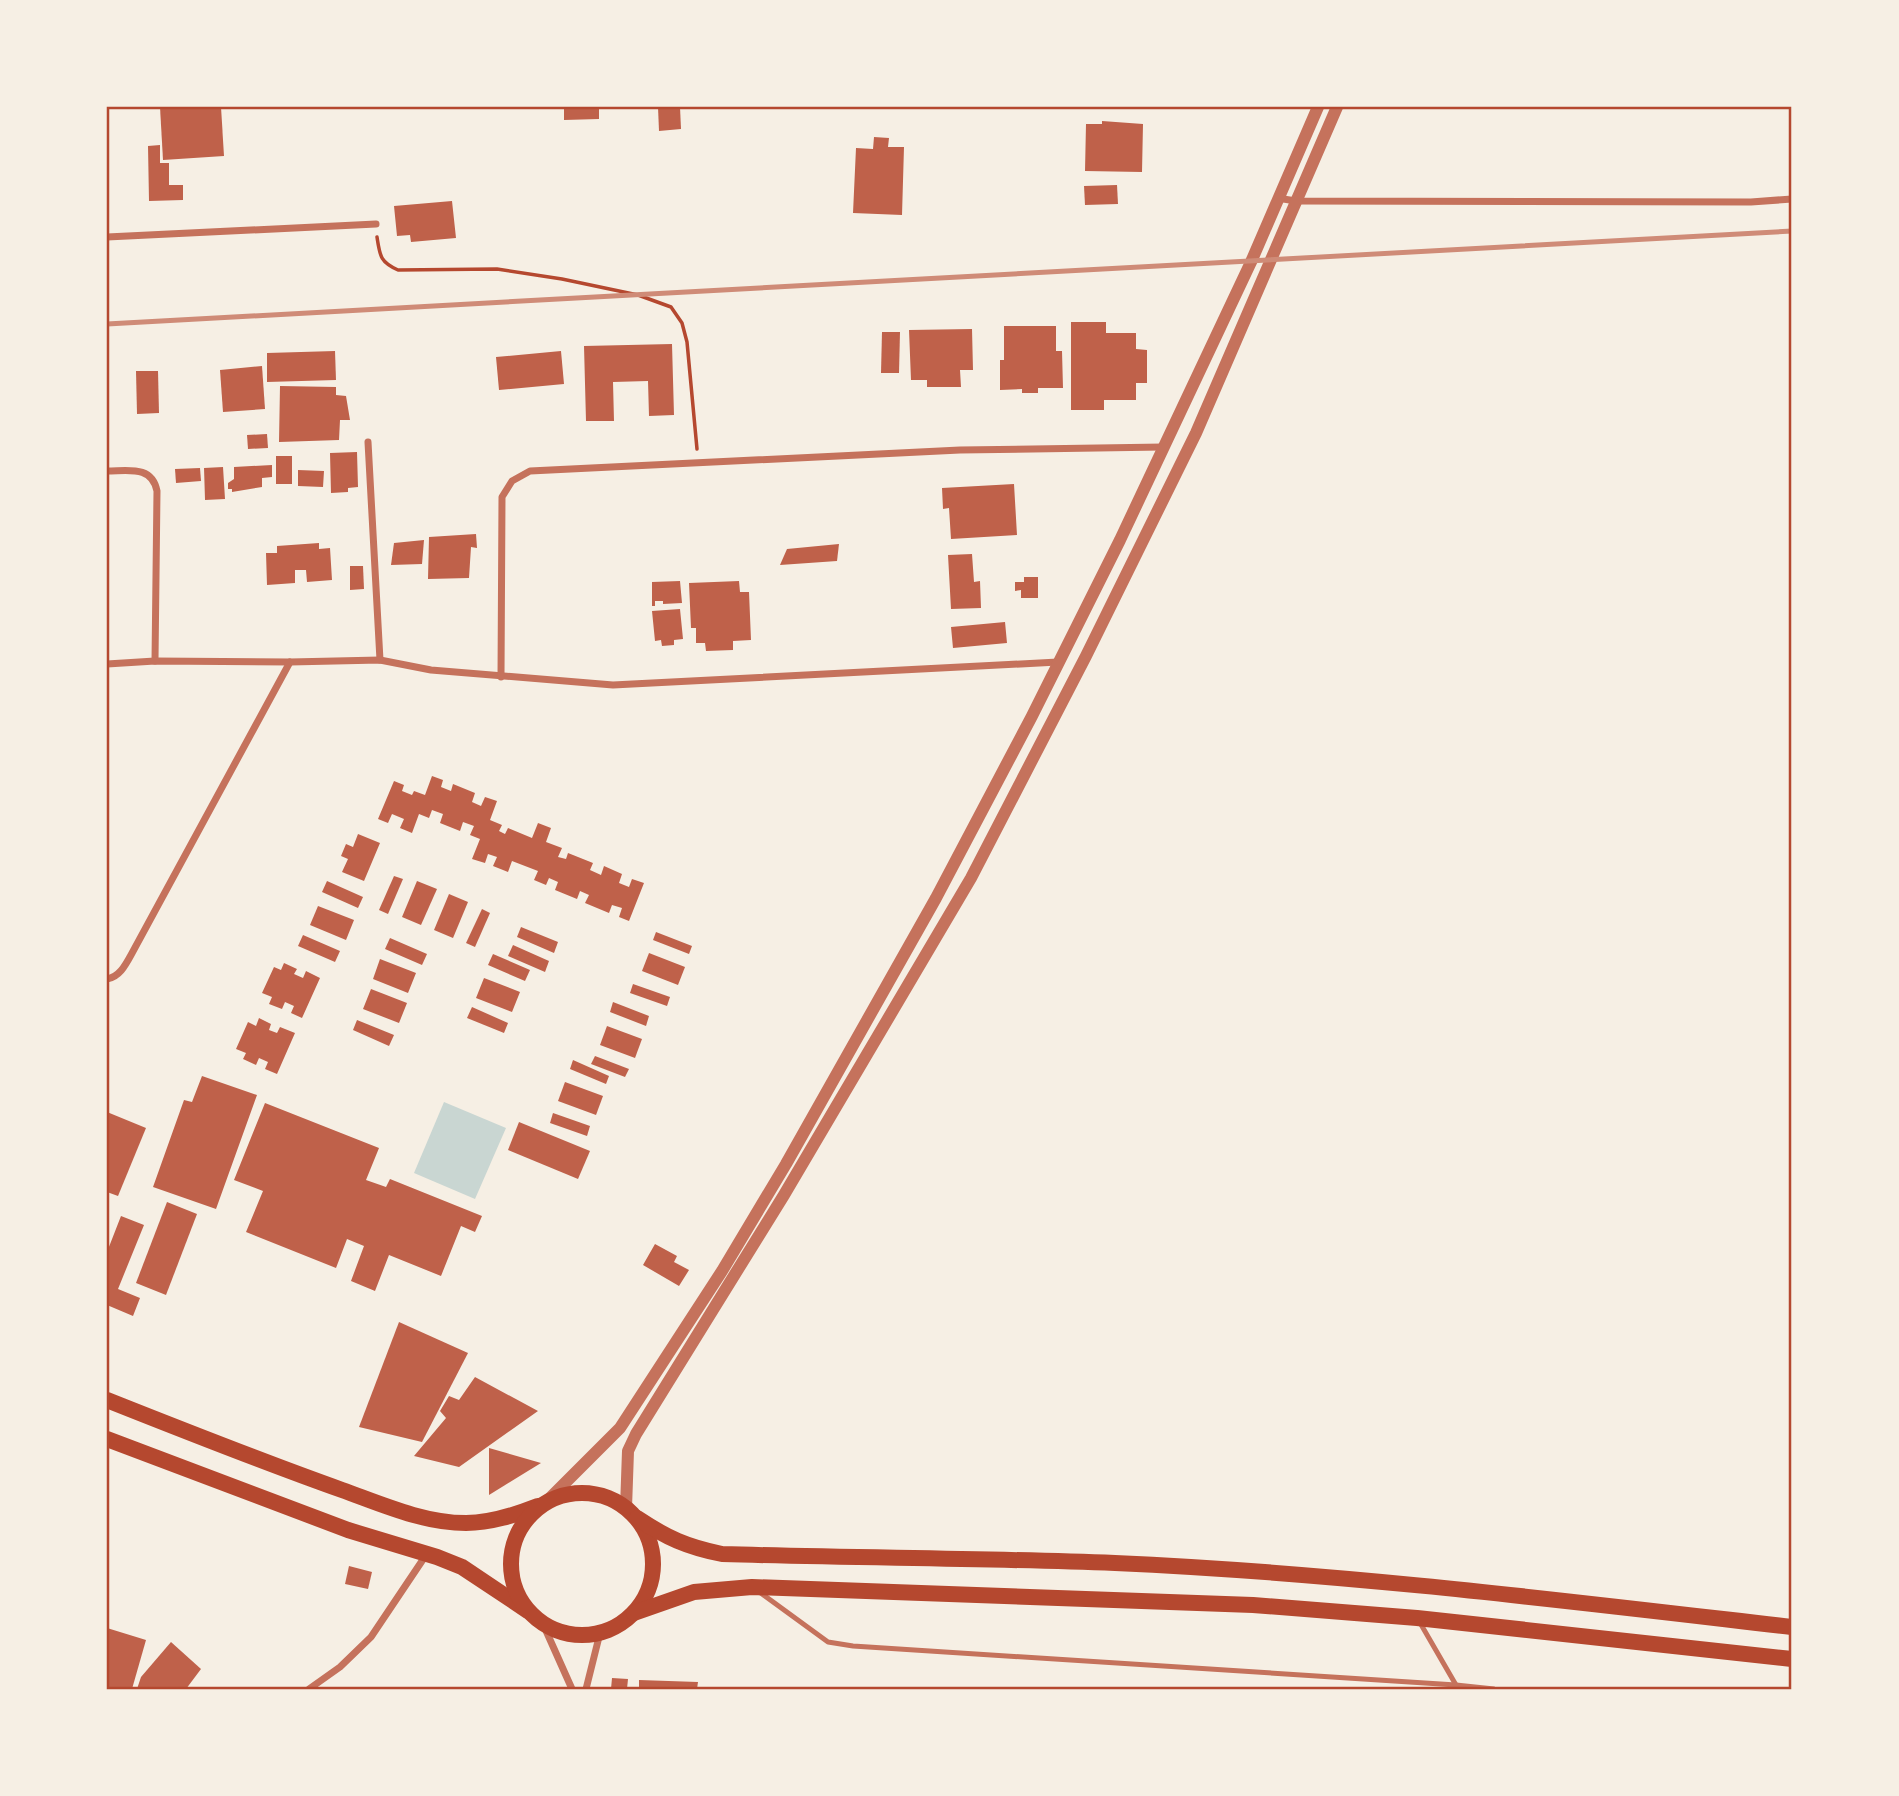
<svg xmlns="http://www.w3.org/2000/svg" width="1899" height="1796" font-family="'Sofia Sans Condensed',sans-serif">
  <style>
    .water { fill: #c9d6d2 }
    .building { fill: #bf614a }
    .lines { fill: none; stroke-linecap: round; stroke-linejoin: round }
    .path { stroke: #b5482f; stroke-width: 3.5 }
    .service { stroke: #c5725c; stroke-width: 5 }
    .minor { stroke: #c5725c; stroke-width: 7 }
    .tertiary { stroke: #c5725c; stroke-width: 12 }
    .primary { stroke: #b5482f; stroke-width: 16 }
    .rail { stroke: #cf8b77; stroke-width: 5 }
    .neatline { fill: none; stroke: #b5482f; stroke-width: 2.5 }
  </style>
  <rect width="100%" height="100%" fill="#f6efe4"/>
  <path class="water" d="M 444,1102 L 506,1128 L 475,1199 L 414,1173 Z"/>
  <g class="building">
    <path d="M 160,107 L 221,107 L 224,156 L 163,160 Z"/>
    <path d="M 564,107 L 599,107 L 599,119 L 564,120 Z"/>
    <path d="M 658,107 L 680,107 L 681,129 L 659,131 Z"/>
    <path d="M 1102,121 L 1143,124 L 1142,172 L 1085,171 L 1086,124 L 1102,124 Z"/>
    <path d="M 874,137 L 889,138 L 888,147 L 904,147 L 902,215 L 853,213 L 856,148 L 873,149 Z"/>
    <path d="M 160,145 L 160,163 L 169,163 L 169,185 L 183,185 L 183,200 L 149,201 L 148,146 Z"/>
    <path d="M 1117,185 L 1118,204 L 1085,205 L 1084,186 Z"/>
    <path d="M 452,201 L 456,238 L 411,242 L 410,235 L 397,236 L 394,206 Z"/>
    <path d="M 1071,322 L 1106,322 L 1106,333 L 1136,333 L 1136,349 L 1147,350 L 1147,383 L 1136,383 L 1136,400 L 1104,400 L 1104,410 L 1071,410 Z"/>
    <path d="M 1004,326 L 1056,326 L 1056,351 L 1062,351 L 1063,388 L 1038,388 L 1038,393 L 1022,393 L 1022,389 L 1000,390 L 1000,360 L 1004,360 Z"/>
    <path d="M 972,329 L 973,370 L 960,370 L 961,387 L 927,387 L 927,380 L 911,380 L 909,330 Z"/>
    <path d="M 882,332 L 900,332 L 899,373 L 881,373 Z"/>
    <path d="M 672,344 L 674,415 L 649,416 L 648,381 L 613,382 L 614,421 L 586,421 L 584,346 Z"/>
    <path d="M 335,351 L 336,380 L 267,382 L 267,353 Z"/>
    <path d="M 561,351 L 564,384 L 499,390 L 496,357 Z"/>
    <path d="M 262,366 L 265,409 L 223,412 L 220,370 Z"/>
    <path d="M 136,371 L 158,371 L 159,413 L 137,414 Z"/>
    <path d="M 280,386 L 336,387 L 336,395 L 346,396 L 350,420 L 340,420 L 339,440 L 279,442 Z"/>
    <path d="M 267,434 L 268,448 L 248,449 L 247,435 Z"/>
    <path d="M 357,452 L 358,487 L 348,488 L 348,492 L 331,493 L 330,453 Z"/>
    <rect x="276" y="456" width="16" height="28"/>
    <path d="M 272,465 L 272,477 L 262,478 L 262,487 L 232,492 L 232,489 L 228,489 L 228,483 L 234,479 L 234,467 Z"/>
    <path d="M 223,467 L 225,499 L 205,500 L 204,468 Z"/>
    <path d="M 200,468 L 201,481 L 176,483 L 175,469 Z"/>
    <path d="M 298,470 L 324,471 L 323,487 L 298,486 Z"/>
    <path d="M 1014,484 L 1017,535 L 951,539 L 949,508 L 943,509 L 942,488 Z"/>
    <path d="M 476,534 L 477,548 L 471,547 L 469,578 L 428,579 L 429,537 Z"/>
    <path d="M 424,540 L 422,564 L 391,565 L 394,543 Z"/>
    <path d="M 319,543 L 319,549 L 330,548 L 332,580 L 307,582 L 306,570 L 295,570 L 295,583 L 267,585 L 266,553 L 277,553 L 277,546 Z"/>
    <path d="M 839,544 L 837,561 L 780,565 L 787,549 Z"/>
    <path d="M 972,554 L 974,582 L 980,581 L 981,608 L 951,609 L 948,555 Z"/>
    <path d="M 350,566 L 363,566 L 364,589 L 350,590 Z"/>
    <path d="M 1024,577 L 1038,577 L 1038,598 L 1021,598 L 1021,590 L 1015,591 L 1015,582 L 1024,582 Z"/>
    <path d="M 680,581 L 682,603 L 663,604 L 663,601 L 655,601 L 655,606 L 652,606 L 652,582 Z"/>
    <path d="M 739,581 L 740,592 L 749,592 L 751,640 L 733,641 L 733,650 L 706,651 L 705,643 L 696,643 L 696,628 L 691,628 L 689,583 Z"/>
    <path d="M 680,609 L 683,639 L 674,640 L 674,645 L 662,646 L 661,640 L 655,641 L 652,611 Z"/>
    <path d="M 1005,622 L 1007,643 L 953,648 L 951,627 Z"/>
    <path d="M 432,776 L 443,780 L 441,787 L 451,791 L 453,784 L 475,793 L 472,802 L 481,806 L 485,797 L 497,801 L 490,820 L 502,825 L 499,831 L 505,834 L 508,828 L 532,838 L 538,823 L 551,828 L 546,842 L 562,848 L 558,857 L 566,859 L 568,853 L 593,863 L 590,870 L 601,875 L 604,866 L 622,874 L 619,883 L 629,887 L 632,879 L 644,883 L 629,921 L 619,917 L 622,908 L 612,905 L 609,913 L 585,903 L 589,895 L 580,891 L 577,899 L 555,890 L 558,882 L 549,878 L 546,885 L 534,880 L 538,871 L 512,861 L 508,872 L 493,866 L 497,857 L 488,854 L 485,863 L 472,859 L 480,839 L 470,835 L 474,826 L 463,822 L 460,831 L 440,823 L 443,814 L 432,810 L 429,818 L 419,814 L 412,833 L 400,828 L 404,819 L 392,814 L 388,823 L 378,819 L 394,781 L 404,785 L 402,791 L 412,795 L 414,791 L 425,795 Z"/>
    <path d="M 358,834 L 380,843 L 364,881 L 342,872 L 348,859 L 341,856 L 346,844 L 353,847 Z"/>
    <path d="M 394,876 L 403,879 L 388,914 L 379,910 Z"/>
    <path d="M 327,881 L 363,897 L 358,908 L 322,892 Z"/>
    <path d="M 417,881 L 437,889 L 421,925 L 402,917 Z"/>
    <path d="M 449,894 L 468,902 L 453,938 L 434,930 Z"/>
    <path d="M 318,906 L 354,920 L 346,940 L 310,925 Z"/>
    <path d="M 482,909 L 490,913 L 475,947 L 466,943 Z"/>
    <path d="M 521,927 L 558,942 L 554,953 L 517,937 Z"/>
    <path d="M 656,932 L 692,946 L 689,954 L 653,940 Z"/>
    <path d="M 303,935 L 340,951 L 335,962 L 298,946 Z"/>
    <path d="M 390,938 L 427,954 L 422,965 L 385,949 Z"/>
    <path d="M 513,945 L 549,961 L 545,972 L 508,956 Z"/>
    <path d="M 649,953 L 685,967 L 678,985 L 642,971 Z"/>
    <path d="M 493,954 L 530,970 L 525,981 L 488,965 Z"/>
    <path d="M 380,959 L 416,973 L 408,993 L 373,979 Z"/>
    <path d="M 284,963 L 297,969 L 294,974 L 303,978 L 306,971 L 320,978 L 302,1018 L 291,1013 L 294,1006 L 285,1002 L 282,1009 L 269,1004 L 272,997 L 262,993 L 274,967 L 281,970 Z"/>
    <path d="M 484,978 L 520,992 L 512,1012 L 476,998 Z"/>
    <path d="M 633,984 L 670,997 L 667,1006 L 630,993 Z"/>
    <path d="M 371,989 L 407,1003 L 399,1023 L 363,1009 Z"/>
    <path d="M 613,1002 L 649,1016 L 646,1026 L 610,1012 Z"/>
    <path d="M 472,1007 L 508,1023 L 504,1033 L 467,1018 Z"/>
    <path d="M 259,1018 L 271,1024 L 269,1030 L 277,1033 L 280,1027 L 295,1033 L 277,1074 L 265,1069 L 268,1062 L 259,1058 L 256,1065 L 243,1059 L 246,1053 L 236,1049 L 248,1022 L 256,1026 Z"/>
    <path d="M 357,1020 L 394,1035 L 389,1046 L 353,1030 Z"/>
    <path d="M 607,1026 L 642,1039 L 635,1058 L 600,1045 Z"/>
    <path d="M 595,1056 L 629,1069 L 625,1077 L 591,1064 Z"/>
    <path d="M 573,1060 L 609,1076 L 606,1084 L 570,1069 Z"/>
    <path d="M 202,1076 L 257,1095 L 216,1209 L 153,1187 L 184,1100 L 192,1102 Z"/>
    <path d="M 565,1082 L 603,1096 L 596,1115 L 558,1101 Z"/>
    <path d="M 265,1103 L 379,1148 L 366,1180 L 386,1187 L 390,1179 L 482,1216 L 475,1232 L 461,1226 L 441,1276 L 389,1255 L 375,1291 L 351,1281 L 364,1246 L 347,1239 L 336,1268 L 246,1232 L 263,1191 L 234,1180 Z"/>
    <path d="M 107,1112 L 146,1128 L 118,1196 L 107,1192 Z"/>
    <path d="M 553,1113 L 590,1126 L 587,1136 L 550,1123 Z"/>
    <path d="M 519,1122 L 590,1151 L 578,1179 L 508,1150 Z"/>
    <path d="M 167,1202 L 197,1214 L 166,1295 L 136,1283 Z"/>
    <path d="M 121,1216 L 144,1225 L 118,1289 L 140,1298 L 133,1316 L 107,1305 L 107,1252 Z"/>
    <path d="M 655,1244 L 677,1256 L 674,1262 L 689,1270 L 679,1286 L 643,1265 Z"/>
    <path d="M 399,1322 L 468,1353 L 422,1442 L 359,1427 Z"/>
    <path d="M 475,1377 L 538,1411 L 459,1467 L 414,1456 L 446,1418 L 440,1411 L 449,1396 L 459,1400 Z"/>
    <path d="M 489,1448 L 541,1463 L 489,1495 Z"/>
    <path d="M 349,1566 L 372,1572 L 368,1589 L 345,1584 Z"/>
    <path d="M 107,1628 L 146,1640 L 132,1689 L 107,1689 Z"/>
    <path d="M 171,1642 L 201,1669 L 186,1689 L 137,1689 L 141,1677 Z"/>
    <path d="M 612,1678 L 628,1679 L 627,1689 L 611,1689 Z"/>
    <path d="M 639,1680 L 698,1682 L 697,1689 L 639,1689 Z"/>
  </g>
  <g class="lines">
    <path class="path" d="M 377,237 C 380,256 380,262 398,270 L 497,269 L 562,279 L 638,295 L 671,307 L 682,323 L 687,342 L 697,449"/>
    <g class="service">
      <path d="M 758,1591 L 828,1642 L 853,1646 L 1456,1685 L 1494,1689"/>
      <path d="M 1419,1621 L 1456,1685"/>
    </g>
    <g class="minor">
      <path d="M 1277,198 L 1296,201 L 1751,202 L 1792,199"/>
      <path d="M 107,237 L 376,224"/>
      <path d="M 368,442 L 380,660"/>
      <path d="M 107,471 C 128,471 152,465 157,491 L 155,661"/>
      <path d="M 107,664 L 155,661 L 290,662 L 380,660 L 431,670 L 613,685 L 1058,662"/>
      <path d="M 501,677 L 502,497 L 512,481 L 530,471 L 960,450 L 1163,447"/>
      <path d="M 107,979 C 119,977 125,966 131,955 L 290,662"/>
      <path d="M 543,1624 L 572,1689"/>
      <path d="M 309,1689 L 340,1667 L 371,1637 L 426,1555"/>
      <path d="M 586,1689 L 600,1633"/>
    </g>
    <g class="tertiary">
      <path d="M 546,1502 L 620,1428 L 722,1271 L 786,1164 L 936,898 L 1032,716 L 1120,540 L 1251,262 L 1318,107"/>
      <path d="M 626,1508 L 628,1451 L 636,1434 L 784,1195 L 971,878 L 1086,656 L 1196,433 L 1337,107"/>
    </g>
    <g class="primary">
      <path d="M 107,1400 C 185,1431 263,1462 342,1490 C 381,1504 423,1523 466,1523 C 491,1523 515,1515 538,1506"/>
      <path d="M 107,1439 L 348,1530 L 437,1557 L 462,1567 L 528,1611"/>
      <circle cx="582" cy="1564" r="71"/>
      <path d="M 637,1518 C 667,1538 687,1547 722,1554 C 853,1558 984,1558 1115,1563 C 1342,1573 1567,1601 1792,1627"/>
      <path d="M 634,1613 L 694,1592 L 752,1587 L 1253,1605 L 1417,1618 L 1792,1659"/>
    </g>
    <path class="rail" d="M 107,324 L 1792,231"/>
  </g>
  <rect width="1899" height="1796" fill="none" stroke="#f6efe4" stroke-width="217"/>
  <rect x="108" y="108" width="1682" height="1580" class="neatline"/>
</svg>
